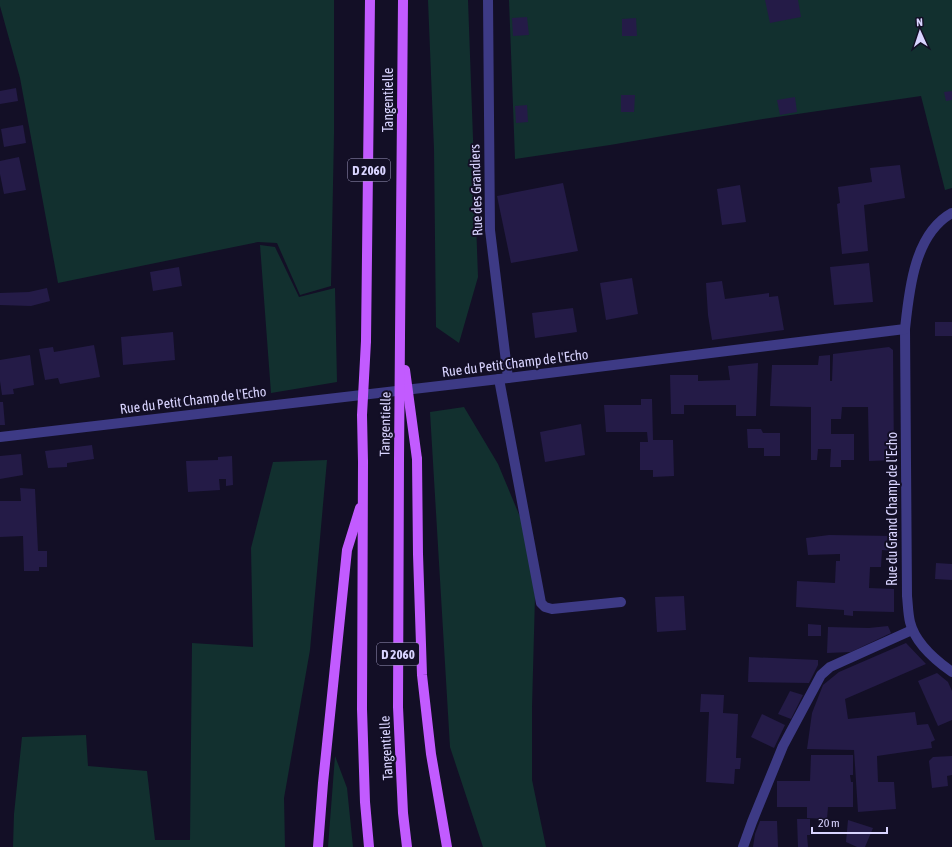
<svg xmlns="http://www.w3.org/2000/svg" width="952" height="847" font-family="'Asap Condensed',sans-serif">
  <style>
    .green { fill: #12302f }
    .building { fill: #241b47 }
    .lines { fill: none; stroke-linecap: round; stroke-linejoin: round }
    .service { stroke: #3d3a85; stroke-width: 10 }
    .minor { stroke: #3d3a85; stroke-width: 10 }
    .primary { stroke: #c25bff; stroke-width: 10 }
    .primary-bridge { stroke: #c25bff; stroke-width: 10 }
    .labels { text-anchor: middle; stroke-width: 4; stroke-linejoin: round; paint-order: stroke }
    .shield { fill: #130f26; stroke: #9e99be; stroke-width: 1 }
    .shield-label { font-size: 13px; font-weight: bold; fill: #d9d4ff }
    .street-label { font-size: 14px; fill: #d9d4ff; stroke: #130f26 }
  </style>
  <rect width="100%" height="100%" fill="#130f26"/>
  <g class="green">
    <path d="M 0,0 L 334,0 L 334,134 L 331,286 L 300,295 L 277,243 L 258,242 L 58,283 L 20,78 L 0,6 Z"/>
    <path d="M 428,0 L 468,0 L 478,277 L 459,343 L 436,327 L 434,149 Z"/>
    <path d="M 509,0 L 952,0 L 952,188 L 945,190 L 921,96 L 763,119 L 610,145 L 515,159 Z"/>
    <path d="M 260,245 L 275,247 L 299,297 L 335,288 L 337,382 L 271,393 Z"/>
    <path d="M 464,407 L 498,464 L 523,524 L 535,596 L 532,707 L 532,780 L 546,847 L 483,847 L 450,747 L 430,412 Z"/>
    <path d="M 327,460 L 310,650 L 284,798 L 285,847 L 13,847 L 14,814 L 22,737 L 86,735 L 88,766 L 147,771 L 155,840 L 190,840 L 192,643 L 253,647 L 251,548 L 273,462 Z"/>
    <path d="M 335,756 L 347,788 L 353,847 L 328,847 Z"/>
  </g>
  <g class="building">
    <path d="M 765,0 L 798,0 L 801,17 L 770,23 Z"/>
    <path d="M 527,17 L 529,35 L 513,36 L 512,18 Z"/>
    <path d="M 636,18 L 637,36 L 622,36 L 622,19 Z"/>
    <path d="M 16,88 L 18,101 L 0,104 L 0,91 Z"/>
    <path d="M 952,91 L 952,100 L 946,101 L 944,92 Z"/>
    <path d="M 621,95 L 635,95 L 634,112 L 621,112 Z"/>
    <path d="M 795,97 L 797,112 L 780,115 L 777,100 Z"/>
    <path d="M 527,105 L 528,122 L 516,123 L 515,106 Z"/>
    <path d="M 23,125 L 26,143 L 4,147 L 1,129 Z"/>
    <path d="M 19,157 L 26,190 L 4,194 L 0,174 L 0,161 Z"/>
    <path d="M 900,165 L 905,198 L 864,205 L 868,251 L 842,254 L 837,204 L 840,203 L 838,187 L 872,182 L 870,168 Z"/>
    <path d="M 563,183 L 578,251 L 511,263 L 497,196 Z"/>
    <path d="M 740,185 L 746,222 L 722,225 L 717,189 Z"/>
    <path d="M 869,263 L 873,302 L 834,305 L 830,267 Z"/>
    <path d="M 179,267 L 182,286 L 153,291 L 150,272 Z"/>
    <path d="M 632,278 L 638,314 L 606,320 L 600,283 Z"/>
    <path d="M 722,281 L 725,299 L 769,293 L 769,297 L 778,296 L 784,330 L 712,340 L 708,315 L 706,283 Z"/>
    <path d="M 47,288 L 50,301 L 31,306 L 0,305 L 0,293 L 29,292 Z"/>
    <path d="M 573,308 L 577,332 L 535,338 L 532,313 Z"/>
    <rect x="935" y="322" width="17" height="14"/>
    <path d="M 173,332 L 175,360 L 123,365 L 121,337 Z"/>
    <path d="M 94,345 L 100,377 L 60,384 L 58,378 L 45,380 L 39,349 L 53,347 L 54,352 Z"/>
    <path d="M 889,347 L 893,350 L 894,460 L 869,461 L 868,407 L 842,407 L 841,419 L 831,419 L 831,434 L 854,434 L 854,460 L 841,460 L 841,467 L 830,467 L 831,449 L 818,449 L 817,460 L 811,460 L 811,407 L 770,406 L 772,365 L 818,365 L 819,356 L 830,355 L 830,381 L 832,381 L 833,354 Z"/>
    <path d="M 30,355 L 34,385 L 13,389 L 14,394 L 2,395 L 0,381 L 0,360 Z"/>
    <path d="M 758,363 L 756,416 L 736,416 L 736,405 L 684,405 L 684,414 L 671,414 L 670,375 L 698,375 L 698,381 L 730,380 L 728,366 Z"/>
    <path d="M 641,399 L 652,399 L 653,440 L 673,440 L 674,476 L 653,477 L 653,470 L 640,470 L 640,442 L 648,442 L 647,432 L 606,432 L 604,405 L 641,405 Z"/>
    <path d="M 0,402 L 3,402 L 5,425 L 0,425 Z"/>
    <path d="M 581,424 L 585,455 L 545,462 L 540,432 Z"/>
    <path d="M 747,429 L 761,429 L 763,433 L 780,433 L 780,456 L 764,456 L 764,448 L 748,448 Z"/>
    <path d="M 92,445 L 94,459 L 67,463 L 67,467 L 48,468 L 45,451 Z"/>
    <path d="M 21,454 L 23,475 L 0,479 L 0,456 Z"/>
    <path d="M 232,456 L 233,485 L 226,486 L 226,479 L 219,479 L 220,490 L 188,492 L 186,461 L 218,460 L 218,457 Z"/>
    <path d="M 20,488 L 35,489 L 38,551 L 47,551 L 47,567 L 39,567 L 39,571 L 24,571 L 23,536 L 0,537 L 0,501 L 21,501 Z"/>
    <path d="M 829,535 L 894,536 L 894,551 L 882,550 L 881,567 L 870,567 L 869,588 L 894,589 L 894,612 L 853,611 L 853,616 L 844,615 L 844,610 L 796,607 L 797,581 L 835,583 L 836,561 L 840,561 L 840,554 L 808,555 L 806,538 Z"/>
    <path d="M 936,563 L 952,564 L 952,580 L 935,579 Z"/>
    <path d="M 684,596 L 686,630 L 657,632 L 655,597 Z"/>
    <path d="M 808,624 L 821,625 L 821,636 L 808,636 Z"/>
    <path d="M 888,626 L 891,633 L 851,652 L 827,653 L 828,627 L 869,628 Z"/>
    <path d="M 906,643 L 926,664 L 845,699 L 848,719 L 915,712 L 917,725 L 928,724 L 935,740 L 931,742 L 932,748 L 877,756 L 878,782 L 894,782 L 896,809 L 858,812 L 854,750 L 807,749 L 812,713 L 823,685 L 839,672 Z"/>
    <path d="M 749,657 L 818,660 L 818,665 L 809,683 L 748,682 Z"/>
    <path d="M 937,673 L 948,682 L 952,691 L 952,720 L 938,726 L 918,681 Z"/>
    <path d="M 790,691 L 803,695 L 791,719 L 778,714 Z"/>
    <path d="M 701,694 L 724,695 L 723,713 L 738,714 L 736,758 L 741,758 L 740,769 L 735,769 L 734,784 L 706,782 L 709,712 L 700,712 Z"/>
    <path d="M 762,714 L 785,725 L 774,748 L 751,737 Z"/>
    <path d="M 811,755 L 853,755 L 853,775 L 850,775 L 851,782 L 853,782 L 853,807 L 828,807 L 827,819 L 807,818 L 807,807 L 777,807 L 777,781 L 810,781 Z"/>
    <path d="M 952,756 L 952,775 L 947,776 L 948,786 L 932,788 L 929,761 L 933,757 Z"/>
    <path d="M 797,819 L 810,819 L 810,835 L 807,835 L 808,847 L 798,847 Z"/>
    <path d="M 848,820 L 873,828 L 865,847 L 857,847 L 846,842 Z"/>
    <path d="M 760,821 L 777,821 L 778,847 L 753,847 L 755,834 Z"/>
  </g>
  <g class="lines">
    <path class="service" d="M 499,379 L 541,603 L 545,607 L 552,609 L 621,602"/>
    <g class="minor">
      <path d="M 488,0 L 490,230 L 508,378"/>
      <path d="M 905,329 L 907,596 C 908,605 908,614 910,622 C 915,643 935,660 952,672"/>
      <path d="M 0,437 L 508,378 L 905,329 C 909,291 914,234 952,213"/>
      <path d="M 743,847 L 752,822 L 783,746 L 821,675 L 830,667 L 912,630"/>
    </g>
    <g class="primary">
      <path d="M 400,337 L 403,0"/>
      <path d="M 366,341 L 370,0"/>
      <path d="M 417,459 L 418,554 L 422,675 L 431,754 L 447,847"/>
      <path d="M 399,460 L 398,707 L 403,813 L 407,847"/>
      <path d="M 363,462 L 362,709 L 365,802 L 369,847"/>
      <path d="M 318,847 L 323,783 L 347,550 L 360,508"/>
    </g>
    <g class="primary-bridge">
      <path d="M 405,370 L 417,459"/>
      <path d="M 399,460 L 400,337"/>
      <path d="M 363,462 L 362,415 L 366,341"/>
    </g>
  </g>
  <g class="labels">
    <g class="shield">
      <rect x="348" y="159" width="42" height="22" rx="3"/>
      <rect x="377" y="643" width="42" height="22" rx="3"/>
    </g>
    <g class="shield-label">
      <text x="369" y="175">D 2060</text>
      <text x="398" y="659">D 2060</text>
    </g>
    <g class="street-label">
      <text transform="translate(388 100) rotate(-90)" y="5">Tangentielle</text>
      <text transform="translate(476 190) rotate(-92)" y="5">Rue des Grandiers</text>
      <text transform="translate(515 363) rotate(-7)" y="5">Rue du Petit Champ de l'Echo</text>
      <text transform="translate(193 400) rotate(-7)" y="5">Rue du Petit Champ de l'Echo</text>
      <text transform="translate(385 424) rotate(-89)" y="5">Tangentielle</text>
      <text transform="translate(892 509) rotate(-90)" y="5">Rue du Grand Champ de l'Echo</text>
      <text transform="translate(386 748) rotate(-93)" y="5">Tangentielle</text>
    </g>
  </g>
  <g transform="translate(920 32) rotate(357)" stroke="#130f26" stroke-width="3" paint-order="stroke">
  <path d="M0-3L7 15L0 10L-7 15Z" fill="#d9d4ff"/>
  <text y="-6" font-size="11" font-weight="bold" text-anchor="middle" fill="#d9d4ff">N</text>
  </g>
  <path d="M812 827v6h75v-6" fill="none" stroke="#d9d4ff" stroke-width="2"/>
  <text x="818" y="827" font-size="12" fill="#d9d4ff" stroke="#130f26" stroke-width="3" paint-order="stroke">20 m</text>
</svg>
